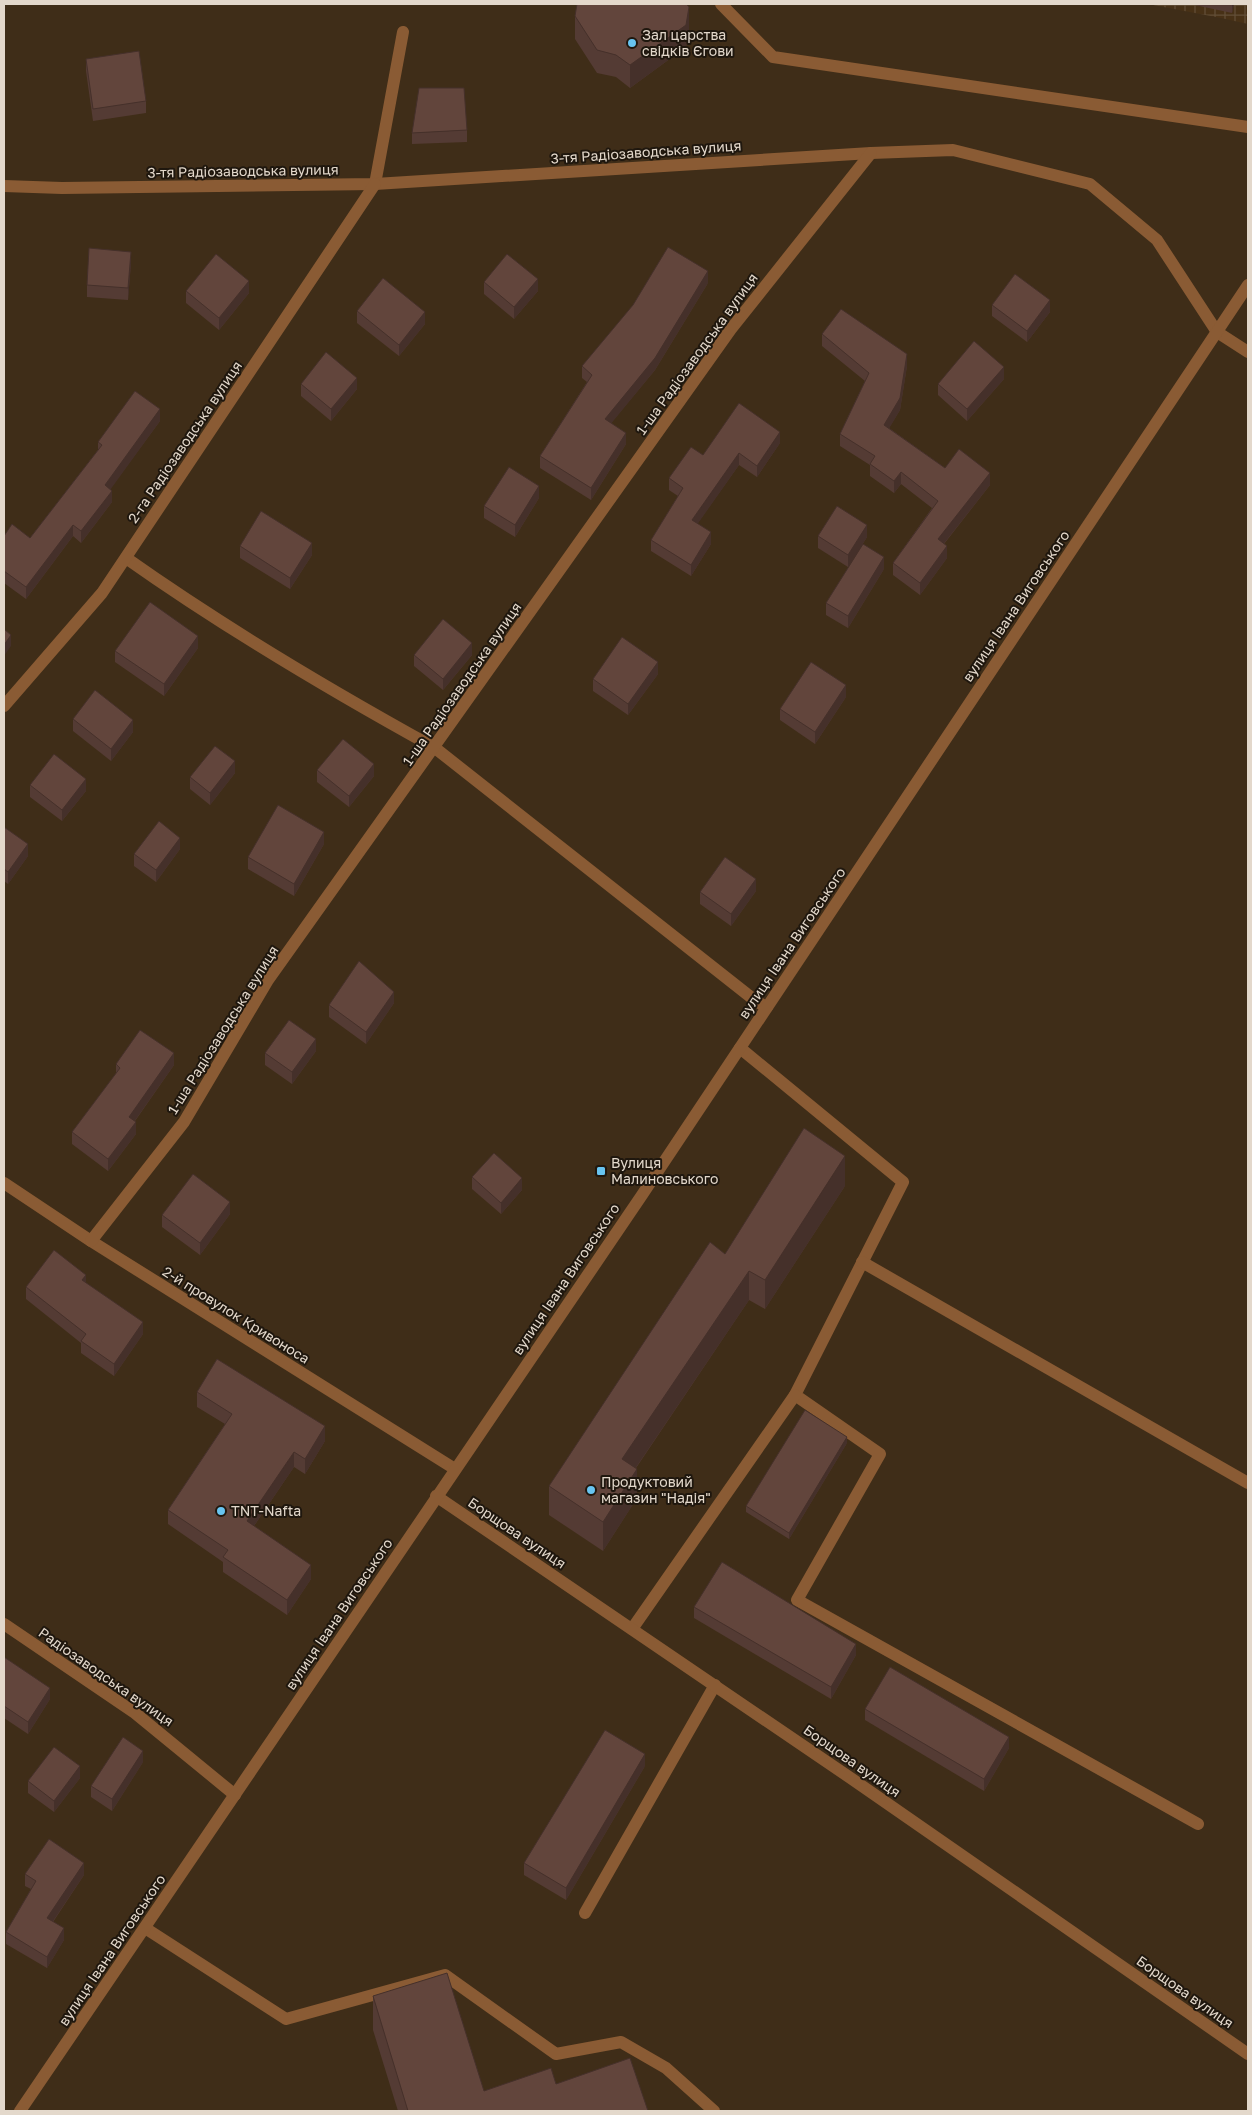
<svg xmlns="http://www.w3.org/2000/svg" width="1252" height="2115" font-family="'Golos Text',sans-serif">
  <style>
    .industrial { fill: url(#industrial-grid) }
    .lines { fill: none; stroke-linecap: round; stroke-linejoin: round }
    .service { stroke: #8a5b34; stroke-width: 12 }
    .minor { stroke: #8a5b34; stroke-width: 12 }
    .tertiary { stroke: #8a5b34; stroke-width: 12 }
    .wall { fill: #543b34 }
    .shaded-wall { fill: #45302a }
    .building { fill: #62453c; stroke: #45302a }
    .poi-dot { fill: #68c4f0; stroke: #1f170e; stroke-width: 2 }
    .labels { text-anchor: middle; stroke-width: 4; stroke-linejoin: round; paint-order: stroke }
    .poi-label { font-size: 14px; fill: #e3d8cb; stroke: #1f170e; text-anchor: start }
    .street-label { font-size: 14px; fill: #e3d8cb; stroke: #1f170e }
  </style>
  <defs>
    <pattern id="industrial-grid" width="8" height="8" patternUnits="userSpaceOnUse" patternTransform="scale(1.25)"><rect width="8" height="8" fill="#483116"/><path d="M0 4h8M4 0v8" fill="none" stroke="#624e37"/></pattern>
  </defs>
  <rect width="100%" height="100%" fill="#3f2d18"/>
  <path class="industrial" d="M 1148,4 L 1248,4 L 1248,24 L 1221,18 Z"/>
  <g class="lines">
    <g class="service">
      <path d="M 721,4 L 773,57 L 1248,127"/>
      <path d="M 375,184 L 403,32"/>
      <path d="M 1217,332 L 1248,352"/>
      <path d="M 126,558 C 225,628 328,689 435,748"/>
      <path d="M 740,1048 L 903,1182 L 795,1395 L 880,1454 L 797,1600 L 1198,1824"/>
      <path d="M 862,1262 L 1248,1483"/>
      <path d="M 632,1629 L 795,1395"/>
      <path d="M 585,1913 L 715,1685"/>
      <path d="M 145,1928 L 286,2019 L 445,1975 L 556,2054 L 621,2042 L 666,2068 L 714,2111"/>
    </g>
    <g class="minor">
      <path d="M 4,186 L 62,188 L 375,184 L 871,153 L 953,150 L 1090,184 L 1157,240 L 1217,332"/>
      <path d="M 4,706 L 102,593 L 375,184"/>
      <path d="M 435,748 L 757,1002 L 767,1007"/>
      <path d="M 4,1183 L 91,1241 L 455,1469"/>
      <path d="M 91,1241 L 184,1122 L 268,980 L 731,329 L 871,153"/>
      <path d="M 436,1496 L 852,1779 L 1248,2054"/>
      <path d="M 4,1624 L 135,1713 L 235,1795"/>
    </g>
    <path class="tertiary" d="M 20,2111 L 642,1195 L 1248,285"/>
  </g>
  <g class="wall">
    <path d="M 1190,4 L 1234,4 L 1232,13 Z"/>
    <path d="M 575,16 L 689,30 L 686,47 L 630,88 L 616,77 L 597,73 L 575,39 Z"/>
    <path d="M 86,59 L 146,101 L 146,113 L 93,121 L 86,71 Z"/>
    <path d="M 467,130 L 467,142 L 412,144 L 412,133 Z"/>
    <path d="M 131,263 L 128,300 L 87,297 L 87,285 Z"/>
    <path d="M 484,282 L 538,291 L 514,319 L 484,294 Z"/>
    <path d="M 708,283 L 655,370 L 611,423 L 626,444 L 591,500 L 540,468 L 540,456 L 587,382 L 582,378 L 582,366 Z"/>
    <path d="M 186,291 L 249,293 L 219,330 L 186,303 Z"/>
    <path d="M 992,305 L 1050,312 L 1027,342 L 992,316 Z"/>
    <path d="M 357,311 L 425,324 L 399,356 L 357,323 Z"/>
    <path d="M 822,334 L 907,366 L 900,410 L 889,428 L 945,468 L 990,485 L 944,544 L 947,558 L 920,595 L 893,575 L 893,563 L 932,508 L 901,484 L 894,493 L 870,476 L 870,465 L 840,446 L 840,434 L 865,381 L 822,346 Z"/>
    <path d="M 1004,379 L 967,421 L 938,395 L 938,384 Z"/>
    <path d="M 301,384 L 357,389 L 331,421 L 301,396 Z"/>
    <path d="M 160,421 L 110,489 L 112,502 L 81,543 L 73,536 L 26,599 L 4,583 L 4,536 L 30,538 L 98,450 L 98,442 Z"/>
    <path d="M 780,443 L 757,477 L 739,465 L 697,524 L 711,544 L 691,576 L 651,551 L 651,540 L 678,496 L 669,490 L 669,478 L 703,455 Z"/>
    <path d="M 539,498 L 515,537 L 484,518 L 484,506 Z"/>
    <path d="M 818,536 L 867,537 L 848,567 L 818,548 Z"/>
    <path d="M 240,546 L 312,555 L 290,589 L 240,558 Z"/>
    <path d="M 884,569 L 848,628 L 826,615 L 826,603 Z"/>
    <path d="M 198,648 L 164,696 L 115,662 L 115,651 Z"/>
    <path d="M 414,655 L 472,655 L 443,690 L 414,666 Z"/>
    <path d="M 658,674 L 628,715 L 593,691 L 593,679 Z"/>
    <path d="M 846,697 L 815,744 L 780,720 L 780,709 Z"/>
    <path d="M 73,719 L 133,732 L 111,761 L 73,731 Z"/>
    <path d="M 317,770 L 374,776 L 349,807 L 317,782 Z"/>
    <path d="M 235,773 L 210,805 L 190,789 L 190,777 Z"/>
    <path d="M 30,785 L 86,791 L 62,821 L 30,797 Z"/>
    <path d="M 4,827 L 28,856 L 8,884 L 4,881 Z"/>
    <path d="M 324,844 L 294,896 L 248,869 L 248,857 Z"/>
    <path d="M 180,849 L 156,882 L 134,866 L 134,854 Z"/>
    <path d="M 756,891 L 731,926 L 700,904 L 700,892 Z"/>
    <path d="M 394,1003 L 366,1044 L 329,1017 L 329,1005 Z"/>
    <path d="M 316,1051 L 292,1084 L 265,1065 L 265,1053 Z"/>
    <path d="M 116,1064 L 174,1065 L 135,1121 L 136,1134 L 108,1171 L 72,1144 L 72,1132 L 116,1074 Z"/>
    <path d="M 472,1177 L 522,1190 L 501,1214 L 472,1189 Z"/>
    <path d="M 845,1186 L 765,1309 L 749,1300 L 636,1468 L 637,1498 L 603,1551 L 549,1515 L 549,1486 L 725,1254 Z"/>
    <path d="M 230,1214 L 200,1255 L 162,1227 L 162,1215 Z"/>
    <path d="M 86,1283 L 143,1334 L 114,1376 L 81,1353 L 81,1343 L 26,1299 L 26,1287 Z"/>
    <path d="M 197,1392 L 325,1441 L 305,1474 L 294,1467 L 254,1526 L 311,1579 L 287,1615 L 223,1572 L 223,1562 L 168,1524 L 168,1510 L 225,1424 L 197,1407 Z"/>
    <path d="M 847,1443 L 789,1539 L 746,1512 L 746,1506 Z"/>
    <path d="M 694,1607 L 856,1655 L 831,1699 L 694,1618 Z"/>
    <path d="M 4,1657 L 50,1699 L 28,1734 L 4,1718 Z"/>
    <path d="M 865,1709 L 1009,1748 L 984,1791 L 865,1720 Z"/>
    <path d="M 143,1762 L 112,1811 L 91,1797 L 91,1786 Z"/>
    <path d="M 645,1766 L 566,1900 L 524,1875 L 524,1863 Z"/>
    <path d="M 80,1778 L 54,1812 L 28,1793 L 28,1781 Z"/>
    <path d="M 25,1874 L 84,1875 L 53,1922 L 64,1940 L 47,1968 L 6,1944 L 6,1932 L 31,1889 L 25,1886 Z"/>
    <path d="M 373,1996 L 484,2091 L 556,2084 L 648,2111 L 398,2111 L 373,2030 Z"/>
  </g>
  <g class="shaded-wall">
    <path d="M 1232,4 L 1234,4 L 1232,13 Z"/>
    <path d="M 689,7 L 689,30 L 686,47 L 630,88 L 630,65 Z"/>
    <path d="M 131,252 L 131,263 L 128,300 L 128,288 Z"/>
    <path d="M 708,271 L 708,283 L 655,370 L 605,431 L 605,419 Z"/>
    <path d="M 538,279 L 538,291 L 514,319 L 514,307 Z"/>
    <path d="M 249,281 L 249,293 L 219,330 L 219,318 Z"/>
    <path d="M 1050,300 L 1050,312 L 1027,342 L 1027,331 Z"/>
    <path d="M 425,312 L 425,324 L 399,356 L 399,345 Z"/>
    <path d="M 907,354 L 907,366 L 900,410 L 884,437 L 884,425 Z"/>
    <path d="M 1004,367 L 1004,379 L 967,421 L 967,409 Z"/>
    <path d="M 357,378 L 357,389 L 331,421 L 331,409 Z"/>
    <path d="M 160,409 L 160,421 L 105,497 L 105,485 Z"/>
    <path d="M 780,432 L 780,443 L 757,477 L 757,466 Z"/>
    <path d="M 626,433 L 626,444 L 591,500 L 591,488 Z"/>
    <path d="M 739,453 L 739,465 L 692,532 L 692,520 Z"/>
    <path d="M 901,472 L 901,484 L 894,493 L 894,481 Z"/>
    <path d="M 990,473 L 990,485 L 938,551 L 938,539 Z"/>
    <path d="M 539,486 L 539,498 L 515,537 L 515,525 Z"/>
    <path d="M 112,491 L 112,502 L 81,543 L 81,531 Z"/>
    <path d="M 73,525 L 73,536 L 26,599 L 26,587 Z"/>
    <path d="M 867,525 L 867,537 L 848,567 L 848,555 Z"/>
    <path d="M 711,532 L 711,544 L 691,576 L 691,565 Z"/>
    <path d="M 312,543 L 312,555 L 290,589 L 290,578 Z"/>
    <path d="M 947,546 L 947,558 L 920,595 L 920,583 Z"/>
    <path d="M 884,557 L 884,569 L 848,628 L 848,616 Z"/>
    <path d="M 11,635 L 11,646 L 4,656 L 4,645 Z"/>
    <path d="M 198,636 L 198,648 L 164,696 L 164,684 Z"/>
    <path d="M 472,643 L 472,655 L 443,690 L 443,679 Z"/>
    <path d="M 658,662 L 658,674 L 628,715 L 628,704 Z"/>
    <path d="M 846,685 L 846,697 L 815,744 L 815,732 Z"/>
    <path d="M 133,720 L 133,732 L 111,761 L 111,749 Z"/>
    <path d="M 235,761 L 235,773 L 210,805 L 210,793 Z"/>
    <path d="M 374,764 L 374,776 L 349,807 L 349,796 Z"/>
    <path d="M 86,779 L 86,791 L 62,821 L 62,810 Z"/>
    <path d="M 324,832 L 324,844 L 294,896 L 294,884 Z"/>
    <path d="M 180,838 L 180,849 L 156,882 L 156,870 Z"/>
    <path d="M 28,844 L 28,856 L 8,884 L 8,872 Z"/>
    <path d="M 756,879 L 756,891 L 731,926 L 731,914 Z"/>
    <path d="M 394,992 L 394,1003 L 366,1044 L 366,1032 Z"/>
    <path d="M 316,1039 L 316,1051 L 292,1084 L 292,1072 Z"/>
    <path d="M 174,1053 L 174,1065 L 129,1129 L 129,1117 Z"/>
    <path d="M 136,1122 L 136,1134 L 108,1171 L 108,1159 Z"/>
    <path d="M 845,1156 L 845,1186 L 765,1309 L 765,1280 Z"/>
    <path d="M 522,1178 L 522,1190 L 501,1214 L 501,1203 Z"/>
    <path d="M 230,1202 L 230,1214 L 200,1255 L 200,1243 Z"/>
    <path d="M 749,1271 L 749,1300 L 622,1488 L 622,1459 Z"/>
    <path d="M 86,1275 L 86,1287 L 82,1280 Z"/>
    <path d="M 143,1322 L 143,1334 L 114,1376 L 114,1364 Z"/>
    <path d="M 325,1426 L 325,1441 L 305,1474 L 305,1459 Z"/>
    <path d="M 847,1437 L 847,1443 L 789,1539 L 789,1533 Z"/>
    <path d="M 294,1452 L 294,1467 L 247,1536 L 247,1521 Z"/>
    <path d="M 637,1469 L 637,1498 L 603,1551 L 603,1522 Z"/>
    <path d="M 311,1565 L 311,1579 L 287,1615 L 287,1600 Z"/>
    <path d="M 856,1644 L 856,1655 L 831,1699 L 831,1687 Z"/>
    <path d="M 50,1688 L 50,1699 L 28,1734 L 28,1722 Z"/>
    <path d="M 1009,1737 L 1009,1748 L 984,1791 L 984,1779 Z"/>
    <path d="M 143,1751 L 143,1762 L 112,1811 L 112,1799 Z"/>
    <path d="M 645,1754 L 645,1766 L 566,1900 L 566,1888 Z"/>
    <path d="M 80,1766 L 80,1778 L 54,1812 L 54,1801 Z"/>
    <path d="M 84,1863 L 84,1875 L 47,1930 L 47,1918 Z"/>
    <path d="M 64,1928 L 64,1940 L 47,1968 L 47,1957 Z"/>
  </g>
  <g class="building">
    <path d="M 577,4 L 686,4 L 689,7 L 686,25 L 630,65 L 616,55 L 597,50 L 575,16 Z"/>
    <path d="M 139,51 L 146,101 L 93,109 L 86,59 Z"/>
    <path d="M 419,88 L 464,88 L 467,130 L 412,133 Z"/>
    <path d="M 668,247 L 708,271 L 655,358 L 605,419 L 626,433 L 591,488 L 540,456 L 592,375 L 582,366 L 633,305 Z"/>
    <path d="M 89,248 L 131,252 L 128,288 L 87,285 Z"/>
    <path d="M 216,254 L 249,281 L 219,318 L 186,291 Z"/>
    <path d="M 507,254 L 538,279 L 514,307 L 484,282 Z"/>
    <path d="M 1015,274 L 1050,300 L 1027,331 L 992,305 Z"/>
    <path d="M 383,278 L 425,312 L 399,345 L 357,311 Z"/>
    <path d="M 841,309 L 907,354 L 900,398 L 884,425 L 945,468 L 959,449 L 990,473 L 938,539 L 947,546 L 920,583 L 893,563 L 938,501 L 901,472 L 894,481 L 870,464 L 875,456 L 840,434 L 869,373 L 822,334 Z"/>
    <path d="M 974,341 L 1004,367 L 967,409 L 938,384 Z"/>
    <path d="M 326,352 L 357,378 L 331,409 L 301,384 Z"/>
    <path d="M 135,391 L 160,409 L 105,485 L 112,491 L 81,531 L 73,525 L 26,587 L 4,571 L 4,536 L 12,524 L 30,538 L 102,445 L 98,442 Z"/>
    <path d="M 739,403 L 780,432 L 757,466 L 739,453 L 692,520 L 711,532 L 691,565 L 651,540 L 683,488 L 669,478 L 691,447 L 703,455 Z"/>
    <path d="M 509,467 L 539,486 L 515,525 L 484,506 Z"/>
    <path d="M 837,506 L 867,525 L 848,555 L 818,536 Z"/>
    <path d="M 261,511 L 312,543 L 290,578 L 240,546 Z"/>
    <path d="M 863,544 L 884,557 L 848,616 L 826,603 Z"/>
    <path d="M 150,602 L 198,636 L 164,684 L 115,651 Z"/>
    <path d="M 443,619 L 472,643 L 443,679 L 414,655 Z"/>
    <path d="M 4,629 L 11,635 L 4,645 Z"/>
    <path d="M 622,637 L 658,662 L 628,704 L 593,679 Z"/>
    <path d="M 811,662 L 846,685 L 815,732 L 780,709 Z"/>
    <path d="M 95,690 L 133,720 L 111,749 L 73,719 Z"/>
    <path d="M 343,739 L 374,764 L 349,796 L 317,770 Z"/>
    <path d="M 215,746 L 235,761 L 210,793 L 190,777 Z"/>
    <path d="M 54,754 L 86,779 L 62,810 L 30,785 Z"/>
    <path d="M 278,805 L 324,832 L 294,884 L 248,857 Z"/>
    <path d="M 159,821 L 180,838 L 156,870 L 134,854 Z"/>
    <path d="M 4,827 L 28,844 L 8,872 L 4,869 Z"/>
    <path d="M 725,857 L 756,879 L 731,914 L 700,892 Z"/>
    <path d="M 359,961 L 394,992 L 366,1032 L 329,1005 Z"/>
    <path d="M 289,1020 L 316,1039 L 292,1072 L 265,1053 Z"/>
    <path d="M 140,1030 L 174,1053 L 129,1117 L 136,1122 L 108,1159 L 72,1132 L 120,1068 L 116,1064 Z"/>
    <path d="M 804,1128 L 845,1156 L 765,1280 L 749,1271 L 622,1459 L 637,1469 L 603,1522 L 549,1486 L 710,1242 L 725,1254 Z"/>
    <path d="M 494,1153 L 522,1178 L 501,1203 L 472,1177 Z"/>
    <path d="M 193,1174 L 230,1202 L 200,1243 L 162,1215 Z"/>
    <path d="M 54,1250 L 86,1275 L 82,1280 L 143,1322 L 114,1364 L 81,1341 L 86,1334 L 26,1287 Z"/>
    <path d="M 217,1359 L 325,1426 L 305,1459 L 294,1452 L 247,1521 L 311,1565 L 287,1600 L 223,1557 L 228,1550 L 168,1510 L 232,1414 L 197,1392 Z"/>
    <path d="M 805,1410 L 847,1437 L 789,1533 L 746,1506 Z"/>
    <path d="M 722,1562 L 856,1644 L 831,1687 L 694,1607 Z"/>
    <path d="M 4,1657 L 50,1688 L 28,1722 L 4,1706 Z"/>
    <path d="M 890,1667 L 1009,1737 L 984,1779 L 865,1709 Z"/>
    <path d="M 605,1730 L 645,1754 L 566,1888 L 524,1863 Z"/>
    <path d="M 123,1737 L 143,1751 L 112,1799 L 91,1786 Z"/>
    <path d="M 54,1747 L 80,1766 L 54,1801 L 28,1781 Z"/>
    <path d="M 49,1839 L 84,1863 L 47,1918 L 64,1928 L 47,1957 L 6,1932 L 36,1881 L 25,1874 Z"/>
    <path d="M 447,1973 L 484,2091 L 551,2068 L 556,2084 L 630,2058 L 648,2111 L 408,2111 L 373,1996 Z"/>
  </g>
  <g class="poi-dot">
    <circle cx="632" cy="43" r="5"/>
    <rect x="596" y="1166" width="10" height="10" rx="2.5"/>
    <circle cx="591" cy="1490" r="5"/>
    <circle cx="221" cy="1511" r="5"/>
  </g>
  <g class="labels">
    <g class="poi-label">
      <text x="642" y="40">Зал царства<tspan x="642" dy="16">свідків Єгови</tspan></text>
      <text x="611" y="1168">Вулиця<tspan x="611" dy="16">Малиновського</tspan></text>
      <text x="601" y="1487">Продуктовий<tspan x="601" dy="16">магазин "Надія"</tspan></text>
      <text x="231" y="1516">TNT-Nafta</text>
    </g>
    <g class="street-label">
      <text transform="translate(646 152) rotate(-4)" y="5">3-тя Радіозаводська вулиця</text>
      <text transform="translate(243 171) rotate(-1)" y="5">3-тя Радіозаводська вулиця</text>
      <text transform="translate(697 354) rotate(-54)" y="5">1-ша Радіозаводська вулиця</text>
      <text transform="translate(185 442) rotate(-56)" y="5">2-га Радіозаводська вулиця</text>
      <text transform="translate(1016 606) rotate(-56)" y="5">вулиця Івана Виговського</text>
      <text transform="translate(462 684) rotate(-55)" y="5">1-ша Радіозаводська вулиця</text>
      <text transform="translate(792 943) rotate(-56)" y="5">вулиця Івана Виговського</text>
      <text transform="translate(223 1030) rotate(-58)" y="5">1-ша Радіозаводська вулиця</text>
      <text transform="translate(566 1279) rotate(-56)" y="5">вулиця Івана Виговського</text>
      <text transform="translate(236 1315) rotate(32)" y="5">2-й провулок Кривоноса</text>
      <text transform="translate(517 1533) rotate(34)" y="5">Борщова вулиця</text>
      <text transform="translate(339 1614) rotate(-56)" y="5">вулиця Івана Виговського</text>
      <text transform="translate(106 1677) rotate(35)" y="5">Радіозаводська вулиця</text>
      <text transform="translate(852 1761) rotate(35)" y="5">Борщова вулиця</text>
      <text transform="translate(112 1950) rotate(-56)" y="5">вулиця Івана Виговського</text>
      <text transform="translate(1185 1992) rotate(35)" y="5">Борщова вулиця</text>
    </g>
  </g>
  <rect width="1252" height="2115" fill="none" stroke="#e3d8cb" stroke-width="10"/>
</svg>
